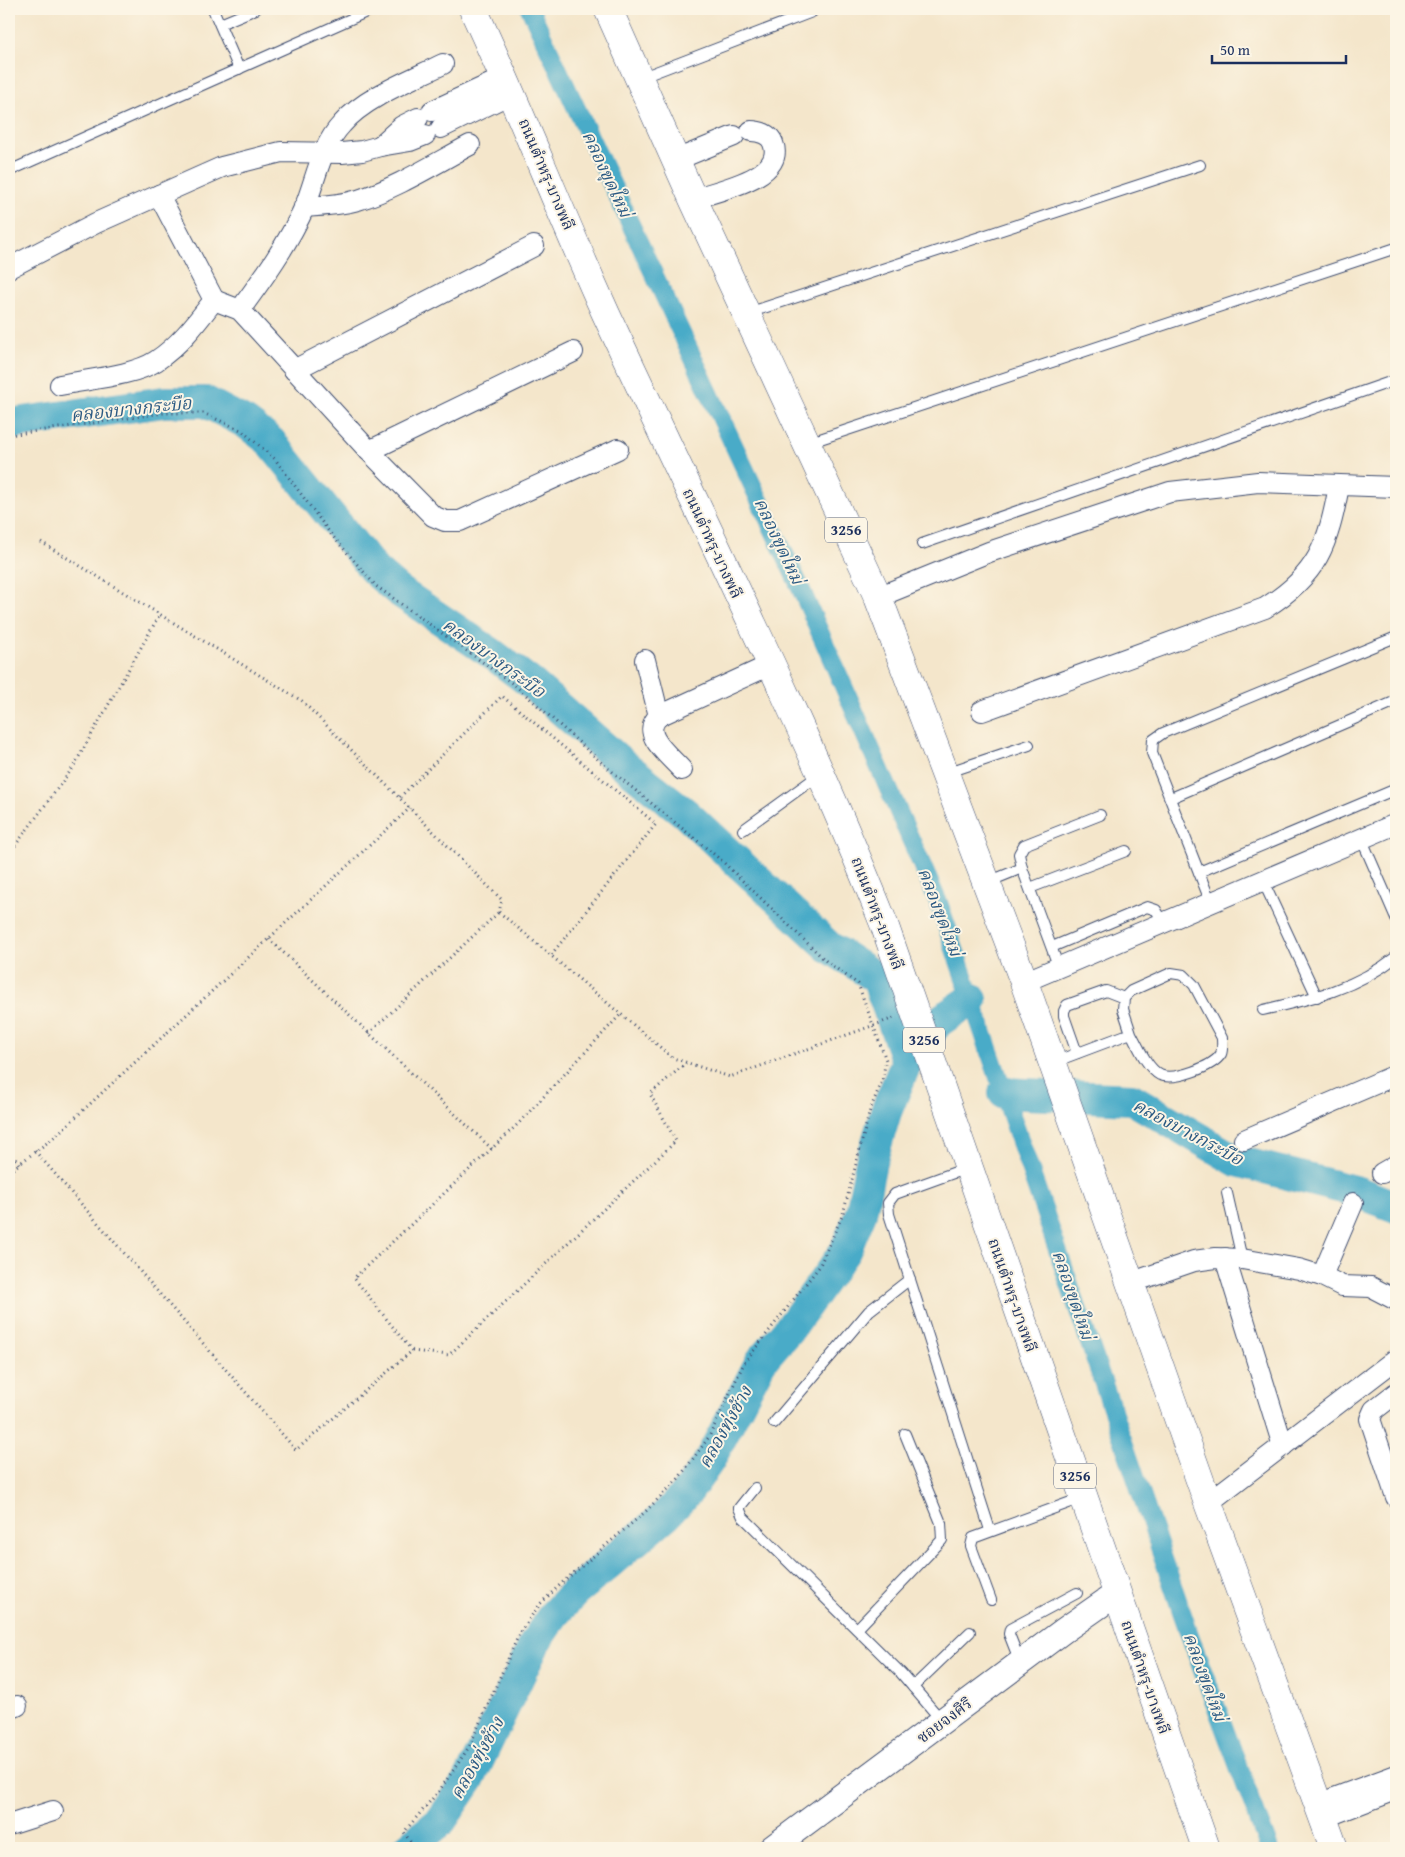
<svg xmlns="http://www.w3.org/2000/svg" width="1405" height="1857" font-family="'Gentium Book Plus','Noto Serif Thai',serif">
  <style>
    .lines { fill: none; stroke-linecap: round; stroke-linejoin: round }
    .canal { stroke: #49abc8; stroke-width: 19 }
    .river { stroke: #49abc8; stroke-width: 32 }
    .service-casing { stroke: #3c4a6e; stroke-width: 12 }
    .minor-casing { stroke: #3c4a6e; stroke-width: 22 }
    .tertiary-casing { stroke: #3c4a6e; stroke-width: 27 }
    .primary-casing { stroke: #3c4a6e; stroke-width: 29 }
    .path { stroke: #3c4a6e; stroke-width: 3; stroke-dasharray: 1 4; stroke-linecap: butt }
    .service { stroke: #fff; stroke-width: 10 }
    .minor { stroke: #fff; stroke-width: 20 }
    .tertiary { stroke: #fff; stroke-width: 25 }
    .primary { stroke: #fff; stroke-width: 28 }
    .path-bridge { stroke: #3c4a6e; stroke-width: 3; stroke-dasharray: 1 4; stroke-linecap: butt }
    .labels { text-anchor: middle; stroke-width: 4; stroke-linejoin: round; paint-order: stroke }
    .shield { fill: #fcf5e5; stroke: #5e6a86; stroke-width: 1 }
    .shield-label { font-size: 15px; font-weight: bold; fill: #1b2f5e }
    .street-label { font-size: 16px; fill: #1b2f5e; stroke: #fcf5e5 }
    .water-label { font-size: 18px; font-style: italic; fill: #2b5a83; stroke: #fcf5e5 }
  </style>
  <rect width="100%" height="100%" fill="#fcf5e5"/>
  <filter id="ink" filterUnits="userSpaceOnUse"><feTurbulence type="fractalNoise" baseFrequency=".02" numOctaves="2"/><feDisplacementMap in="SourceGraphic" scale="10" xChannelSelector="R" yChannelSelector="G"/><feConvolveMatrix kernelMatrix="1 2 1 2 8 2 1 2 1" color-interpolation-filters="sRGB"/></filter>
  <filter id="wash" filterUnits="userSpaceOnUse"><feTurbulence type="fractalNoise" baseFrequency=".0096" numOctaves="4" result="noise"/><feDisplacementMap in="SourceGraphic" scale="20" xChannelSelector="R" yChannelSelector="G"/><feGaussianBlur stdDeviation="1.12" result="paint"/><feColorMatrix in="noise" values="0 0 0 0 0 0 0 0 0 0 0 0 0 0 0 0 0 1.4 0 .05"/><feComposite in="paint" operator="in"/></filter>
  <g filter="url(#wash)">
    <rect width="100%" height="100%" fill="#f4e6cb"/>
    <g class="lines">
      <path class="canal" d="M 530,9 L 800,587 L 939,904 L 1193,1645 L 1269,1848"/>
      <g class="river">
        <path d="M 9,424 L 164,402 L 206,402 L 246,423 L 271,442 L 375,571 L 397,590 L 491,653 L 532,684 L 624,765 L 685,813 L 829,947 L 877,978 L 907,1061"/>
        <path d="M 1004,1093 L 1132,1099 L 1237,1161 L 1358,1192 L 1396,1207"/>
        <path d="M 408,1848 L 441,1821 L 470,1778 L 537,1639 L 554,1614 L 575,1592 L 667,1514 L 689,1490 L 709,1461 L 761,1361 L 793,1324 L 845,1251 L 861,1213 L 871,1162 L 886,1112 L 907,1061 L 938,1022 L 972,999"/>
      </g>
    </g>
  </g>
  <g filter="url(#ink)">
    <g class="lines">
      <g class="service-casing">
        <g id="service">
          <path d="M 213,9 L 239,69"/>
          <path d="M 220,24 L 256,9"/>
          <path d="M 640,78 L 812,12"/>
          <path d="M 9,171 L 373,9"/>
          <path d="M 748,313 L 1200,165"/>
          <path d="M 808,443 L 1396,248"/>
          <path d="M 922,544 L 1396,380"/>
          <path d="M 946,773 L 1029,745"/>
          <path d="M 1171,798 L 1396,701"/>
          <path d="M 743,830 L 819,775"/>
          <path d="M 1362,840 L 1396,918"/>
          <path d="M 1022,868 L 1019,854 L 1024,845 L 1100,815"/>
          <path d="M 1199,872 L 1396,789"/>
          <path d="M 1263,881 L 1317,997"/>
          <path d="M 988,882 L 1022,868 L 1059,968"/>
          <path d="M 1030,888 L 1126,851"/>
          <path d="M 1211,903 L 1152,753 L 1153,740 L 1163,733 L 1396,637"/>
          <path d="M 1052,947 L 1147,907 L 1156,910 L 1164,923"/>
          <path d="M 1263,1010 C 1311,999 1357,988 1396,957"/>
          <path d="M 1077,1053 L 1064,1016 L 1064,1011 L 1067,1005 L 1106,991 L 1124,998"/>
          <path d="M 1054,1062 L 1131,1033 L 1123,1009 L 1124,998 L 1131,991 L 1171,973 L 1184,975 L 1194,985 L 1222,1038 C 1222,1043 1223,1049 1221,1054 C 1213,1067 1174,1081 1160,1075 C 1147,1068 1138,1046 1131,1033"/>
          <path d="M 967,1168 L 895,1194 L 888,1203 L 889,1214 L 990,1530"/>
          <path d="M 1227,1193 L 1242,1259"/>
          <path d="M 774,1423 L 869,1311 L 910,1279"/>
          <path d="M 755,1488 L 739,1508 L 743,1517 L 901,1673 L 942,1721"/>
          <path d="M 991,1600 L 971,1546 L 973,1538 L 1082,1498"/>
          <path d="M 857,1629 L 942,1540 L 941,1523 L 905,1434"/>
          <path d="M 1020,1662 L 1009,1634 L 1010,1629 L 1077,1593"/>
          <path d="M 913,1687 L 970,1632"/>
        </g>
      </g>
      <g class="minor-casing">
        <g id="minor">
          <path d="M 432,111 L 505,77"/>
          <path d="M 441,128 L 512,93"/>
          <path d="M 380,146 L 402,126 L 418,118"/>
          <path d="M 676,160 L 734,136"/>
          <path d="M 159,195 L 214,300"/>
          <path d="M 693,199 C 715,191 787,178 773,143 C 770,134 759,131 751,131"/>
          <path d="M 304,207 C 322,206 341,205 358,200 C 397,188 434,164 470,145"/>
          <path d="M 9,268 L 96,223 L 222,167 L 281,152 L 342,153 L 362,151 L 380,146 L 410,141 L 425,135"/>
          <path d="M 240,310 C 264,277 288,244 305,206 C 316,179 321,146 342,124 C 365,97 411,80 443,64"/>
          <path d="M 294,370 L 534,246"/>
          <path d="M 60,385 C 88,379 133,376 156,361 C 180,345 197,322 214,300 L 240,310 L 369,451 L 433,516 L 445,521 L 460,521 L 618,449"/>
          <path d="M 369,451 L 573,352"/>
          <path d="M 878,597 L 989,552 L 1170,492 L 1258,482 L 1396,487"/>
          <path d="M 645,660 L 659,716 C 639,734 669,755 682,770"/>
          <path d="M 982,711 L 1265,608 C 1318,575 1328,545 1339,486"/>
          <path d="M 659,716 L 770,665"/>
          <path d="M 1024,982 L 1396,824"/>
          <path d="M 1244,1140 L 1396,1075"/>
          <path d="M 1382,1173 L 1396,1165"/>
          <path d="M 1225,1258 L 1283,1446"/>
          <path d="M 1322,1276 L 1353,1203"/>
          <path d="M 1130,1283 L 1194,1261 L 1216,1258 L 1242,1259 L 1299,1269 L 1322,1276 L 1342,1286 L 1371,1287 L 1396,1300"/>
          <path d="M 1396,1393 L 1374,1410 L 1370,1419 L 1396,1497"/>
          <path d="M 1208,1503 L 1396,1359"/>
          <path d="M 9,1709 L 17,1706"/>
          <path d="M 1318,1804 L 1396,1775"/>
          <path d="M 1323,1818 L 1396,1790"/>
          <path d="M 9,1825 L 53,1811"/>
        </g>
      </g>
      <g class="tertiary-casing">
        <path id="tertiary" d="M 772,1848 L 1063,1631 L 1116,1594"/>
      </g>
      <g class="primary-casing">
        <g id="primary">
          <path d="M 473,9 C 520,109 560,213 606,314 C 700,516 801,716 884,924 L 1206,1848"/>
          <path d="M 608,9 L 693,199 L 878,597 L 1024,982 L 1208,1503 L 1334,1848"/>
        </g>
      </g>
      <g class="path">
        <path d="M 41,542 L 302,701 L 502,900 L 499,912 L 673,1058 L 730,1077 L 894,1018"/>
        <path d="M 400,797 L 502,696 L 656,824 L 551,955"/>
        <path d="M 9,854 L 72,769 L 160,614"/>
        <path d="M 269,939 L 492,1149"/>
        <path d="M 369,1033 L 499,912"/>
        <path d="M 9,1151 L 19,1164 L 52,1139 L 410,808"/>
        <path d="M 35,1151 L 296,1450 L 412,1351 L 354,1278 L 518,1124 L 621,1014"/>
        <path d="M 9,1172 L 19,1164"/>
        <path d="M 412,1351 L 449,1355 L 676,1141 L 650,1094 L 686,1063"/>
      </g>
      <use href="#service" class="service"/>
      <use href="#minor" class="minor"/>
      <use href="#tertiary" class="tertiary"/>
      <use href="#primary" class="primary"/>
      <path class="path-bridge" d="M 9,435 L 164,413 L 203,413 L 241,430 L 275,459 L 330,533 L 376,586 L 516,686 L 603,764 L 721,860 L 827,962 L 858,984 L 886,1060 L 882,1081 L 870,1110 L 843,1214 L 819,1267 L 744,1363 L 709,1437 L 678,1479 L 645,1512 L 562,1583 L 540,1604 L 520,1632 L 469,1747 L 439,1791 L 404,1832 L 414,1848"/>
    </g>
  </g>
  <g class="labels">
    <g class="shield">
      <rect x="825" y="517.5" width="42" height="25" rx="4"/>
      <rect x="903" y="1027.5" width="42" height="25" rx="4"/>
      <rect x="1054" y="1463.5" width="42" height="25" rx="4"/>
    </g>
    <g class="shield-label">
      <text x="846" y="535">3256</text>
      <text x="924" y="1045">3256</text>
      <text x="1075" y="1481">3256</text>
    </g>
    <g class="street-label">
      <text transform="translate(547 174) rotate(67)" y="6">ถนนตำหรุ-บางพลี</text>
      <text transform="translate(713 543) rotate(65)" y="6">ถนนตำหรุ-บางพลี</text>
      <text transform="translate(878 913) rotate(69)" y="6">ถนนตำหรุ-บางพลี</text>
      <text transform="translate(1013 1295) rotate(71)" y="6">ถนนตำหรุ-บางพลี</text>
      <text transform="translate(1146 1677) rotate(71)" y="6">ถนนตำหรุ-บางพลี</text>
      <text transform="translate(944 1720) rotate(-37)" y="6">ซอยจงศิริ</text>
    </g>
    <g class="water-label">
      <text transform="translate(607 174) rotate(65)" y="6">คลองขุดใหม่</text>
      <text transform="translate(131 409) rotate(-6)" y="6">คลองบางกระบือ</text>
      <text transform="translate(779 541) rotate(65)" y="6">คลองขุดใหม่</text>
      <text transform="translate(494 658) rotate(36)" y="6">คลองบางกระบือ</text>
      <text transform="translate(940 912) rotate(69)" y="6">คลองขุดใหม่</text>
      <text transform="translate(1188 1132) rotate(28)" y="6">คลองบางกระบือ</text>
      <text transform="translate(1073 1295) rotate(71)" y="6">คลองขุดใหม่</text>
      <text transform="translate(725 1427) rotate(-61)" y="6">คลองทุ่งช้าง</text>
      <text transform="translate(1205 1677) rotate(70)" y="6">คลองขุดใหม่</text>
      <text transform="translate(477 1758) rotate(-61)" y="6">คลองทุ่งช้าง</text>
    </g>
  </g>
  <rect width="1405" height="1857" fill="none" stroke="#fcf5e5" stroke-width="30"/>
  <path d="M1212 55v8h134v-8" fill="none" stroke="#1b2f5e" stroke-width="2.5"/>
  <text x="1220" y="55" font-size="15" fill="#1b2f5e" stroke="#fcf5e5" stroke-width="4" paint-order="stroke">50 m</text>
</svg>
